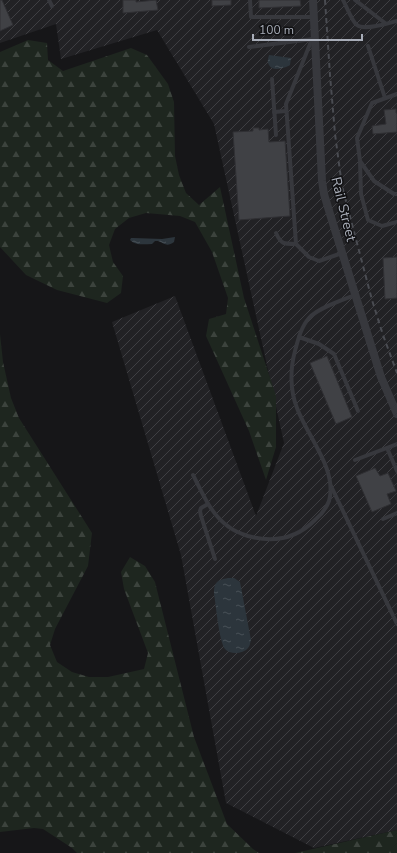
<svg xmlns="http://www.w3.org/2000/svg" width="397" height="853" font-family="'Nunito Sans',sans-serif">
  <style>
    .industrial { fill: url(#industrial-furrows) }
    .forest { fill: url(#forest-firs) }
    .water { fill: url(#water-ripples) }
    .building { fill: #404145; stroke: #303034 }
    .lines { fill: none; stroke-linecap: round; stroke-linejoin: round }
    .service { stroke: #37383d; stroke-width: 4 }
    .minor { stroke: #37383d; stroke-width: 8 }
    .rail { stroke: #4a4c52; stroke-width: 2; stroke-dasharray: 5 4; stroke-linecap: butt }
    .labels { text-anchor: middle; stroke-width: 3; stroke-linejoin: round; paint-order: stroke }
    .street-label { font-size: 14px; fill: #a8adb8; stroke: #111113 }
  </style>
  <defs>
    <pattern id="industrial-furrows" width="10" height="10" patternUnits="userSpaceOnUse"><rect width="10" height="10" fill="#222225"/><path d="M-1 1l2-2M0 10L10 0M9 11l2-2" fill="none" stroke="#3f3f43"/></pattern>
    <pattern id="forest-firs" width="22" height="20" patternUnits="userSpaceOnUse"><rect width="22" height="20" fill="#1e261f"/><path d="M5 1l3.5 6h-7zM16 11l3.5 6h-7z" fill="#3c433d"/></pattern>
    <pattern id="water-ripples" width="26" height="14" patternUnits="userSpaceOnUse"><rect width="26" height="14" fill="#2c353c"/><path d="M2 4q2-2 4 0t4 0M15 11q2-2 4 0t4 0" fill="none" stroke="#485056"/></pattern>
  </defs>
  <rect width="100%" height="100%" fill="#161618"/>
  <path class="industrial" d="M 0,0 L 397,0 L 397,830 L 314,848 L 226,803 L 181,555 L 112,322 L 175,296 L 256,516 L 284,443 L 214,124 L 157,30 L 61,59 L 56,24 L 0,43 Z"/>
  <g class="forest">
    <path d="M 28,40 L 47,43 L 48,60 L 63,71 L 131,48 L 147,55 L 168,84 L 174,102 L 175,156 L 179,175 L 186,193 L 199,205 L 220,187 L 244,298 L 276,396 L 276,447 L 266,480 L 249,431 L 206,336 L 209,319 L 226,314 L 228,298 L 212,252 L 195,222 L 180,216 L 146,213 L 129,218 L 115,229 L 109,245 L 113,262 L 123,276 L 121,293 L 107,303 L 57,290 L 26,275 L 0,247 L 0,52 Z"/>
    <path d="M 0,334 L 3,362 L 11,398 L 19,418 L 92,533 L 88,566 L 55,629 L 50,645 L 57,662 L 72,672 L 89,677 L 108,677 L 144,669 L 148,653 L 124,589 L 121,572 L 130,557 L 145,566 L 155,582 L 194,737 L 227,824 L 253,849 L 259,853 L 77,853 L 72,848 L 43,829 L 34,828 L 0,832 Z"/>
    <path d="M 397,830 L 397,853 L 295,853 Z"/>
  </g>
  <g class="water">
    <path d="M 269,55 L 291,58 L 290,65 C 286,68 272,72 269,65 C 267,62 268,59 269,55 Z"/>
    <path d="M 175,237 L 174,242 C 167,247 165,244 158,241 L 155,241 L 152,244 C 145,244 136,246 130,240 L 131,238 L 133,238 L 162,239 Z"/>
    <path d="M 228,578 L 234,578 L 240,582 L 251,640 C 250,643 250,646 248,648 C 243,654 230,655 225,649 C 219,641 216,605 214,594 C 214,582 217,580 228,578 Z"/>
  </g>
  <g class="building">
    <path d="M 0,0 L 2,0 L 13,25 L 0,31 Z"/>
    <path d="M 123,0 L 136,0 L 136,2 L 156,0 L 158,10 L 123,13 Z"/>
    <path d="M 212,0 L 231,0 L 231,5 L 212,6 Z"/>
    <path d="M 259,0 L 300,0 L 301,6 L 259,8 Z"/>
    <path d="M 396,109 L 396,113 L 397,113 L 397,132 L 373,134 L 372,126 L 386,124 L 384,110 Z"/>
    <path d="M 253,128 L 259,128 L 259,130 L 268,129 L 269,142 L 285,141 L 290,216 L 239,220 L 233,132 L 253,131 Z"/>
    <path d="M 397,257 L 397,298 L 385,299 L 383,258 Z"/>
    <path d="M 327,356 L 352,417 L 336,424 L 310,363 Z"/>
    <path d="M 375,468 L 380,476 L 388,473 L 396,491 L 387,494 L 391,504 L 372,512 L 356,476 Z"/>
  </g>
  <g class="lines">
    <g class="service">
      <path d="M 49,0 L 52,6"/>
      <path d="M 250,0 L 251,17 L 314,17"/>
      <path d="M 343,0 C 346,5 352,22 357,25 C 365,31 388,23 397,21"/>
      <path d="M 355,0 L 385,23"/>
      <path d="M 312,39 L 286,104 L 296,244 L 309,257 L 319,261 L 342,253"/>
      <path d="M 368,46 L 385,98"/>
      <path d="M 249,47 L 313,39"/>
      <path d="M 272,79 L 276,135"/>
      <path d="M 397,94 L 372,103 L 357,138 L 360,161 L 374,181 L 394,194 L 397,194"/>
      <path d="M 274,112 L 286,111"/>
      <path d="M 360,162 L 361,194 L 368,220 L 382,226 L 397,222"/>
      <path d="M 276,233 C 281,244 283,244 296,244"/>
      <path d="M 299,337 L 319,344 L 334,354 L 358,411"/>
      <path d="M 387,448 L 397,471"/>
      <path d="M 355,460 L 397,444"/>
      <path d="M 193,475 C 203,494 211,515 229,527 C 234,531 242,534 248,536 C 273,543 296,539 315,520 C 321,515 326,509 329,501 C 338,470 307,436 297,408 C 290,391 290,369 295,351 C 298,340 301,327 309,318 C 318,308 342,300 355,295"/>
      <path d="M 331,486 L 397,624"/>
      <path d="M 208,504 L 201,508 L 200,511 L 201,516 L 215,559"/>
      <path d="M 383,519 L 397,513"/>
    </g>
    <path class="minor" d="M 313,0 L 322,181 L 324,194 L 330,214 L 381,377 L 397,414"/>
    <path class="rail" d="M 325,0 L 330,75 L 335,134 L 342,186 L 372,300 L 383,335 L 397,373"/>
  </g>
  <g class="labels">
    <g class="street-label">
      <text transform="translate(344 209) rotate(76)" y="5">Rail Street</text>
    </g>
  </g>
  <path d="M253 34v6h109v-6" fill="none" stroke="#a8adb8" stroke-width="2"/>
  <text x="259" y="34" font-size="12" fill="#a8adb8" stroke="#111113" stroke-width="3" paint-order="stroke">100 m</text>
</svg>
